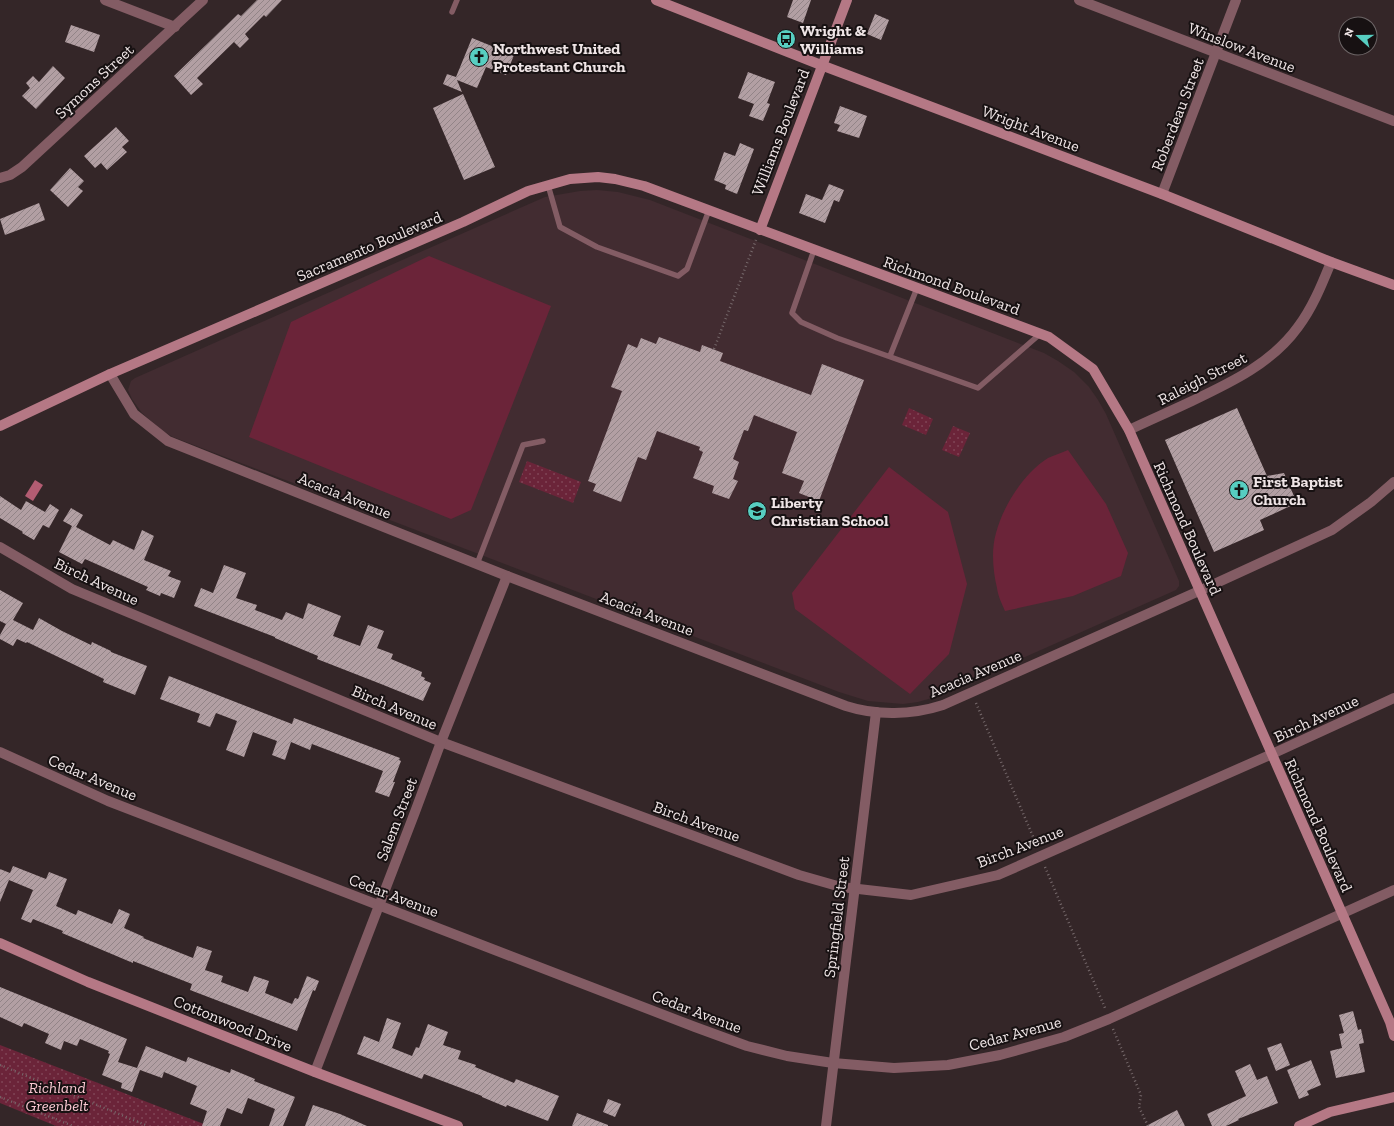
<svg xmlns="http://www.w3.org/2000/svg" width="1394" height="1126" font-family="'Zilla Slab',serif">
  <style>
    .built { fill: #422c31 }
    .green { fill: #6b2439 }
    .park { fill: url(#park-dots) }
    .water { fill: #b35c72 }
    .building { fill: url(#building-hatch) }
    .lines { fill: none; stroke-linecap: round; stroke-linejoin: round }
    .path { stroke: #776a6c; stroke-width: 2.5; stroke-dasharray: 1 3; stroke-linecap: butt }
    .lane { stroke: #835c64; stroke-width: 5.5 }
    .street { stroke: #835c64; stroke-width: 10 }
    .secondary { stroke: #b57885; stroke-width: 10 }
    .labels { text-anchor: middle; stroke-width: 4; stroke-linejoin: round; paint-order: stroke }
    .poi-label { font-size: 16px; font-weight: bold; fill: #efe5e6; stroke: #171112; text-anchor: start }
    .street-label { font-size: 16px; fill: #efe5e6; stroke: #171112 }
    .park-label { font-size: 16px; font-style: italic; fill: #fac8d2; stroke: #171112 }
  </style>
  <defs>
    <pattern id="park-dots" width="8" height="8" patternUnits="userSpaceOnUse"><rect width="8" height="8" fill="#6b2439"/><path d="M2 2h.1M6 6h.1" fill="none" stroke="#804456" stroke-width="1.8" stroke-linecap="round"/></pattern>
    <pattern id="building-hatch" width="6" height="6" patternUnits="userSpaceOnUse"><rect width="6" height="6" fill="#b29fa3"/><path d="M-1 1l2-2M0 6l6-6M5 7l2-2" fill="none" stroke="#928487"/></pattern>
  </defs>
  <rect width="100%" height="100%" fill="#342628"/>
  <path class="built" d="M 597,190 L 618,192 L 650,200 L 1044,353 L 1058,361 L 1074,372 L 1089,387 L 1098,400 L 1106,414 L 1179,581 L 1179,586 L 1176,590 L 935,697 L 918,702 L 903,704 L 868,701 L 839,692 L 173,437 L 161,430 L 142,413 L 132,399 L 128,390 L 131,381 L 135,378 L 545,197 L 580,191 Z"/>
  <g class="green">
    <path d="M 429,256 L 551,306 L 471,510 L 451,519 L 249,437 L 291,322 Z"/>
    <path d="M 1068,450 L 1106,504 L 1128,553 L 1121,576 L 1073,596 L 1005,611 C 1002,604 998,596 997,588 C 993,571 991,550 996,533 C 1003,506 1024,473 1048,458 C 1054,455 1062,453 1068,450 Z"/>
    <path d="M 889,467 L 948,512 L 967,584 L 949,654 L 910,694 L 795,609 L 792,593 Z"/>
  </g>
  <g class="park">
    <path d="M 909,408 L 933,419 L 926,435 L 902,425 Z"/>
    <path d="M 953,426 L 970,433 L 959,457 L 942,450 Z"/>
    <path d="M 527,461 L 581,482 L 573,503 L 519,482 Z"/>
    <path d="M 0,1045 L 209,1126 L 56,1126 L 0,1103 Z"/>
  </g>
  <path class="water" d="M 35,480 L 43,485 L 33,501 L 25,496 Z"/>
  <g class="building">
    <path d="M 257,0 L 282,0 L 266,17 L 264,15 L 245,34 L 249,39 L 240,48 L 234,42 L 197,78 L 203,84 L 191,95 L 174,76 L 238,14 L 241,16 Z"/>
    <path d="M 793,0 L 811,0 L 803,23 L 787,17 Z"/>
    <path d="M 875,14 L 889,20 L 881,40 L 867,34 Z"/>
    <path d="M 71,25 L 100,35 L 94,52 L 65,42 Z"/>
    <path d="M 472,38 L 514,55 L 506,75 L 486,67 L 477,88 L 457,80 L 462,92 L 443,84 L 447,74 L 456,77 Z"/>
    <path d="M 53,66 L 65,78 L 36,109 L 22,96 L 30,88 L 26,83 L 33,76 L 39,82 Z"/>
    <path d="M 748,72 L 775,82 L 767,103 L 770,104 L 763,121 L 749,116 L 754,104 L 738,98 Z"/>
    <path d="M 463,94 L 495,167 L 464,180 L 433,108 Z"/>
    <path d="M 840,106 L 867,116 L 859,138 L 837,131 L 840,125 L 834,123 Z"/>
    <path d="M 116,127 L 129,141 L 122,147 L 127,152 L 107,170 L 101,163 L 95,168 L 84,156 Z"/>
    <path d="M 740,143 L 754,149 L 737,194 L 725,189 L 726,185 L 714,180 L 724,152 L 735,156 Z"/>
    <path d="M 70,168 L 84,181 L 78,187 L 83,191 L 68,207 L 50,190 Z"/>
    <path d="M 829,184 L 844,190 L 839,202 L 834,200 L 825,223 L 799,213 L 806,194 L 822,200 Z"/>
    <path d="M 39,203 L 45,220 L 5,235 L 0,219 Z"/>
    <path d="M 659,337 L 700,352 L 702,345 L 723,353 L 720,361 L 811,395 L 822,364 L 864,380 L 819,501 L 799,493 L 804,481 L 782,473 L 797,432 L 754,415 L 748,431 L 744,430 L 733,459 L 739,462 L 733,479 L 738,481 L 729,499 L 712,493 L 714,486 L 693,478 L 703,452 L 699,450 L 700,447 L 657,431 L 646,460 L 638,457 L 621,502 L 593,491 L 596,484 L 588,481 L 622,391 L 611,387 L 628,344 L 637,348 L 641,338 L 656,344 Z"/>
    <path d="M 1237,408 L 1267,476 L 1284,473 L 1297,503 L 1260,520 L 1264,530 L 1214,552 L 1165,440 Z"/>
    <path d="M 0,496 L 21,510 L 26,501 L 45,512 L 50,504 L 59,510 L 49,528 L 43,525 L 34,540 L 22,533 L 23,532 L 0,518 Z"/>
    <path d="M 71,508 L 83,515 L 76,527 L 110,545 L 113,540 L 134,550 L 142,530 L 154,536 L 144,560 L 171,571 L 168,576 L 181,581 L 174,598 L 161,593 L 160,596 L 146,590 L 148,587 L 85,559 L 82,564 L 59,552 L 72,526 L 63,521 Z"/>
    <path d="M 224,565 L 246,573 L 236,598 L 257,605 L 255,610 L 282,620 L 286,612 L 303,619 L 308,603 L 341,616 L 333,636 L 360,646 L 368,625 L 384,631 L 377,648 L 393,654 L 391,659 L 422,672 L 421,676 L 425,678 L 424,680 L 431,683 L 423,701 L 381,684 L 317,659 L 318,656 L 275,638 L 275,637 L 194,606 L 201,588 L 213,593 Z"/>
    <path d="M 0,590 L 23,603 L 13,620 L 33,630 L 39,618 L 62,631 L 91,645 L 92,642 L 111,651 L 111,652 L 147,666 L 135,695 L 103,682 L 104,679 L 27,642 L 26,643 L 17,639 L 13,646 L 0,639 L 0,635 L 6,624 L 0,621 Z"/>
    <path d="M 169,676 L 292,724 L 294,718 L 400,758 L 399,760 L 401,761 L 393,782 L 395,782 L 389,797 L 375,792 L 383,771 L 312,744 L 310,750 L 291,742 L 285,760 L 272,755 L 277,741 L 253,732 L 244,757 L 226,750 L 237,721 L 216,713 L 210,727 L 197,722 L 200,714 L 160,699 Z"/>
    <path d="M 13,866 L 46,879 L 49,872 L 67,879 L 56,906 L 76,915 L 78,910 L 112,924 L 119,909 L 130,914 L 124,928 L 144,937 L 143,938 L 193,958 L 197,946 L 212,951 L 205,970 L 223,976 L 221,982 L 248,992 L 254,976 L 269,981 L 265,993 L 292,1004 L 295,998 L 298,999 L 307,976 L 319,981 L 315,991 L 313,990 L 297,1031 L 190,990 L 192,984 L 133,961 L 133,963 L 62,933 L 63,931 L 33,919 L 31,923 L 21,919 L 33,890 L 9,880 L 0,902 L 0,869 L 10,873 Z"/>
    <path d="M 0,987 L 127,1039 L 118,1062 L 137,1068 L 146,1046 L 186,1062 L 188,1057 L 230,1073 L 231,1069 L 255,1079 L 254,1081 L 295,1097 L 283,1126 L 269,1126 L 275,1109 L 248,1098 L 242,1114 L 227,1108 L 220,1126 L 202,1126 L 207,1111 L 190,1104 L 197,1086 L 164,1072 L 162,1078 L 140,1070 L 132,1092 L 121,1088 L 122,1083 L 102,1075 L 110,1054 L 108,1053 L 109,1051 L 80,1039 L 77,1046 L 64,1041 L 61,1050 L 45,1043 L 49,1034 L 24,1023 L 22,1027 L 0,1017 Z"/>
    <path d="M 1353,1011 L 1358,1030 L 1361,1029 L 1364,1043 L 1359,1044 L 1365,1072 L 1336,1078 L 1330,1051 L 1342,1048 L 1339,1034 L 1344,1033 L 1339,1015 Z"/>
    <path d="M 387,1018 L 401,1023 L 392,1048 L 412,1056 L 416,1047 L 419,1048 L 428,1024 L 448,1032 L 443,1045 L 461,1051 L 458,1059 L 476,1065 L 475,1067 L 514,1083 L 516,1079 L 559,1096 L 548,1121 L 507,1105 L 506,1107 L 482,1097 L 482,1096 L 424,1074 L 422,1079 L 357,1054 L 364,1036 L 379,1042 Z"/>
    <path d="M 1281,1043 L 1290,1065 L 1276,1071 L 1267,1048 Z"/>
    <path d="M 1311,1060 L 1321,1085 L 1307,1091 L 1309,1095 L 1299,1099 L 1287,1070 Z"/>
    <path d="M 1250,1064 L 1257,1080 L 1267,1076 L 1278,1103 L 1238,1119 L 1239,1120 L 1226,1126 L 1212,1126 L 1207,1114 L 1246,1096 L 1235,1071 Z"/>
    <path d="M 608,1099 L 621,1104 L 615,1117 L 603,1112 Z"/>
    <path d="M 313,1105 L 340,1114 L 367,1126 L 305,1126 Z"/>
    <path d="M 1177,1110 L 1185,1126 L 1146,1126 Z"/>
    <path d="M 577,1113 L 608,1125 L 608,1126 L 572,1126 Z"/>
  </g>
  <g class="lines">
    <g class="path">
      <path d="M 714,349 L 756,240"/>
      <path d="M 976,703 L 1037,846"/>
      <path d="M 1045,867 L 1105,1008"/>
      <path d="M 1113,1029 L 1141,1095 L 1139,1107 L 1148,1126"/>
      <path d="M 0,1065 L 148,1126"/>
      <path d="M 0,1097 L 73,1126"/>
    </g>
    <g class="lane">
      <path d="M 452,12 L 457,0"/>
      <path d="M 548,185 L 560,227 L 597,247 L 678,276 L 687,269 L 709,210"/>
      <path d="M 814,250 L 792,313 L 801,322 L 837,338 L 978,388 L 1040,334"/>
      <path d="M 890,356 L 917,288"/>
      <path d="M 477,564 L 523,445 L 543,441"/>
    </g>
    <g class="street">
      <path d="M 105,0 L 175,27"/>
      <path d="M 1079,0 L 1394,121"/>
      <path d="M 0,178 L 10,175 L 22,167 L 203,0"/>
      <path d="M 1162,194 L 1236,0"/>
      <path d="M 110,374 L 134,414 L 168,441 L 507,576 L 846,706 C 877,716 912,715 943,705 L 1199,591 L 1332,530 L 1371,502 L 1394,482"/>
      <path d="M 1129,430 C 1150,420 1171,411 1192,401 C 1232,382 1272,363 1298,327 C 1313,307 1322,284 1331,262"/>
      <path d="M 0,547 L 72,589 L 441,742 L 799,875 L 841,887 L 911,895 L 998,875 L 1272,754 L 1394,698"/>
      <path d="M 0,752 L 108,801 L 695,1027 L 747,1046 L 787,1056 L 833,1063 L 894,1068 L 948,1065 L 1000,1055 L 1064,1037 L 1109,1019 L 1394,890"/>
      <path d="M 315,1072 L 415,812 L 441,742 L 507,576"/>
      <path d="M 826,1126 L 876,712"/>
    </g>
    <g class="secondary">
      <path d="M 656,0 L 821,65 L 1162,194 L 1331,262 L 1394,285"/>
      <path d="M 760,230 L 847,0"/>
      <path d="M 0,426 L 110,374 L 463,222 L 528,191 L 570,179 L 598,177 L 615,179 L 644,186 L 1049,337 L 1093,369 L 1129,430 L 1390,1022 L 1394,1036"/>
      <path d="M 0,943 L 88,982 L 315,1072 L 458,1126"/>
      <path d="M 1299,1126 L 1330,1112 L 1394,1097"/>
    </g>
  </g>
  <defs>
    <g id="bus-disc" transform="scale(1)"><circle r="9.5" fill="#57cec1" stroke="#171112"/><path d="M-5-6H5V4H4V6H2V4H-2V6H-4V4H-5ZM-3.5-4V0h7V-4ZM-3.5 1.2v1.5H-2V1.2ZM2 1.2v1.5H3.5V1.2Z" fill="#111"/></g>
    <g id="church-disc" transform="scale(1)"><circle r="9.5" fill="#57cec1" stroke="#171112"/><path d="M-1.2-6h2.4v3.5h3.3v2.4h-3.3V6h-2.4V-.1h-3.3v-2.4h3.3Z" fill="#111"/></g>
    <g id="school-disc" transform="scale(1)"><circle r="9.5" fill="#57cec1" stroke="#171112"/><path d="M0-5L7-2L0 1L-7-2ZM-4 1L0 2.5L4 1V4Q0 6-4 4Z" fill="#111"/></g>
  </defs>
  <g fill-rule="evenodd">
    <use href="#bus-disc" x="786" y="39"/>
    <use href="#church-disc" x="479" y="57"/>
    <use href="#church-disc" x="1239" y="490"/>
    <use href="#school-disc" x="757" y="511"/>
  </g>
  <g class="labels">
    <g class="poi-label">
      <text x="800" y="36">Wright &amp;<tspan x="800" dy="18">Williams</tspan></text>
      <text x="493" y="54">Northwest United<tspan x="493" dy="18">Protestant Church</tspan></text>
      <text x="1253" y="487">First Baptist<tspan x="1253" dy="18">Church</tspan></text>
      <text x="771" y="508">Liberty<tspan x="771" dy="18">Christian School</tspan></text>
    </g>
    <g class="street-label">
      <text transform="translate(1242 47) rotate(21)" y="6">Winslow Avenue</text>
      <text transform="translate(94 81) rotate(-43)" y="6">Symons Street</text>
      <text transform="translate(1177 114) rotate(-69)" y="6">Roberdeau Street</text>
      <text transform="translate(1031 128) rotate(21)" y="6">Wright Avenue</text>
      <text transform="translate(780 132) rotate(-69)" y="6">Williams Boulevard</text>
      <text transform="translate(369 246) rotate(-23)" y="6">Sacramento Boulevard</text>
      <text transform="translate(952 285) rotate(20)" y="6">Richmond Boulevard</text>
      <text transform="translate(1202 378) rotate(-27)" y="6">Raleigh Street</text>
      <text transform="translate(345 495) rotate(22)" y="6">Acacia Avenue</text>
      <text transform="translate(1188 528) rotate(66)" y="6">Richmond Boulevard</text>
      <text transform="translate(97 581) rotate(25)" y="6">Birch Avenue</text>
      <text transform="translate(647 613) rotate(21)" y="6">Acacia Avenue</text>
      <text transform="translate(975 673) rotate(-23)" y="6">Acacia Avenue</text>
      <text transform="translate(395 707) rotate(23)" y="6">Birch Avenue</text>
      <text transform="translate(1316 718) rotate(-25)" y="6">Birch Avenue</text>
      <text transform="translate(93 777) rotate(23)" y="6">Cedar Avenue</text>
      <text transform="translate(396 819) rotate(-69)" y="6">Salem Street</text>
      <text transform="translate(697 821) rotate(20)" y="6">Birch Avenue</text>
      <text transform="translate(1319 825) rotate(66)" y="6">Richmond Boulevard</text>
      <text transform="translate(1020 846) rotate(-21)" y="6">Birch Avenue</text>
      <text transform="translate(394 895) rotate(21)" y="6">Cedar Avenue</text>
      <text transform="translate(836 917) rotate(-83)" y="6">Springfield Street</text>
      <text transform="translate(697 1011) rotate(21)" y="6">Cedar Avenue</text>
      <text transform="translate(233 1023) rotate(22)" y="6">Cottonwood Drive</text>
      <text transform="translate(1015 1033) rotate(-15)" y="6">Cedar Avenue</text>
    </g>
    <g class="park-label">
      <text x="57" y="1093">Richland<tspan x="57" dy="18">Greenbelt</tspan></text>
    </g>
  </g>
  <g transform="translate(1358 36) rotate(291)"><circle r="19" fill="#171112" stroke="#6d6667"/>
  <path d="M0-3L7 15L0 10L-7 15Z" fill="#57cec1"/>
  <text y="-6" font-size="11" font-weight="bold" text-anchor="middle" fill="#efe5e6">N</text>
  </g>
</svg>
